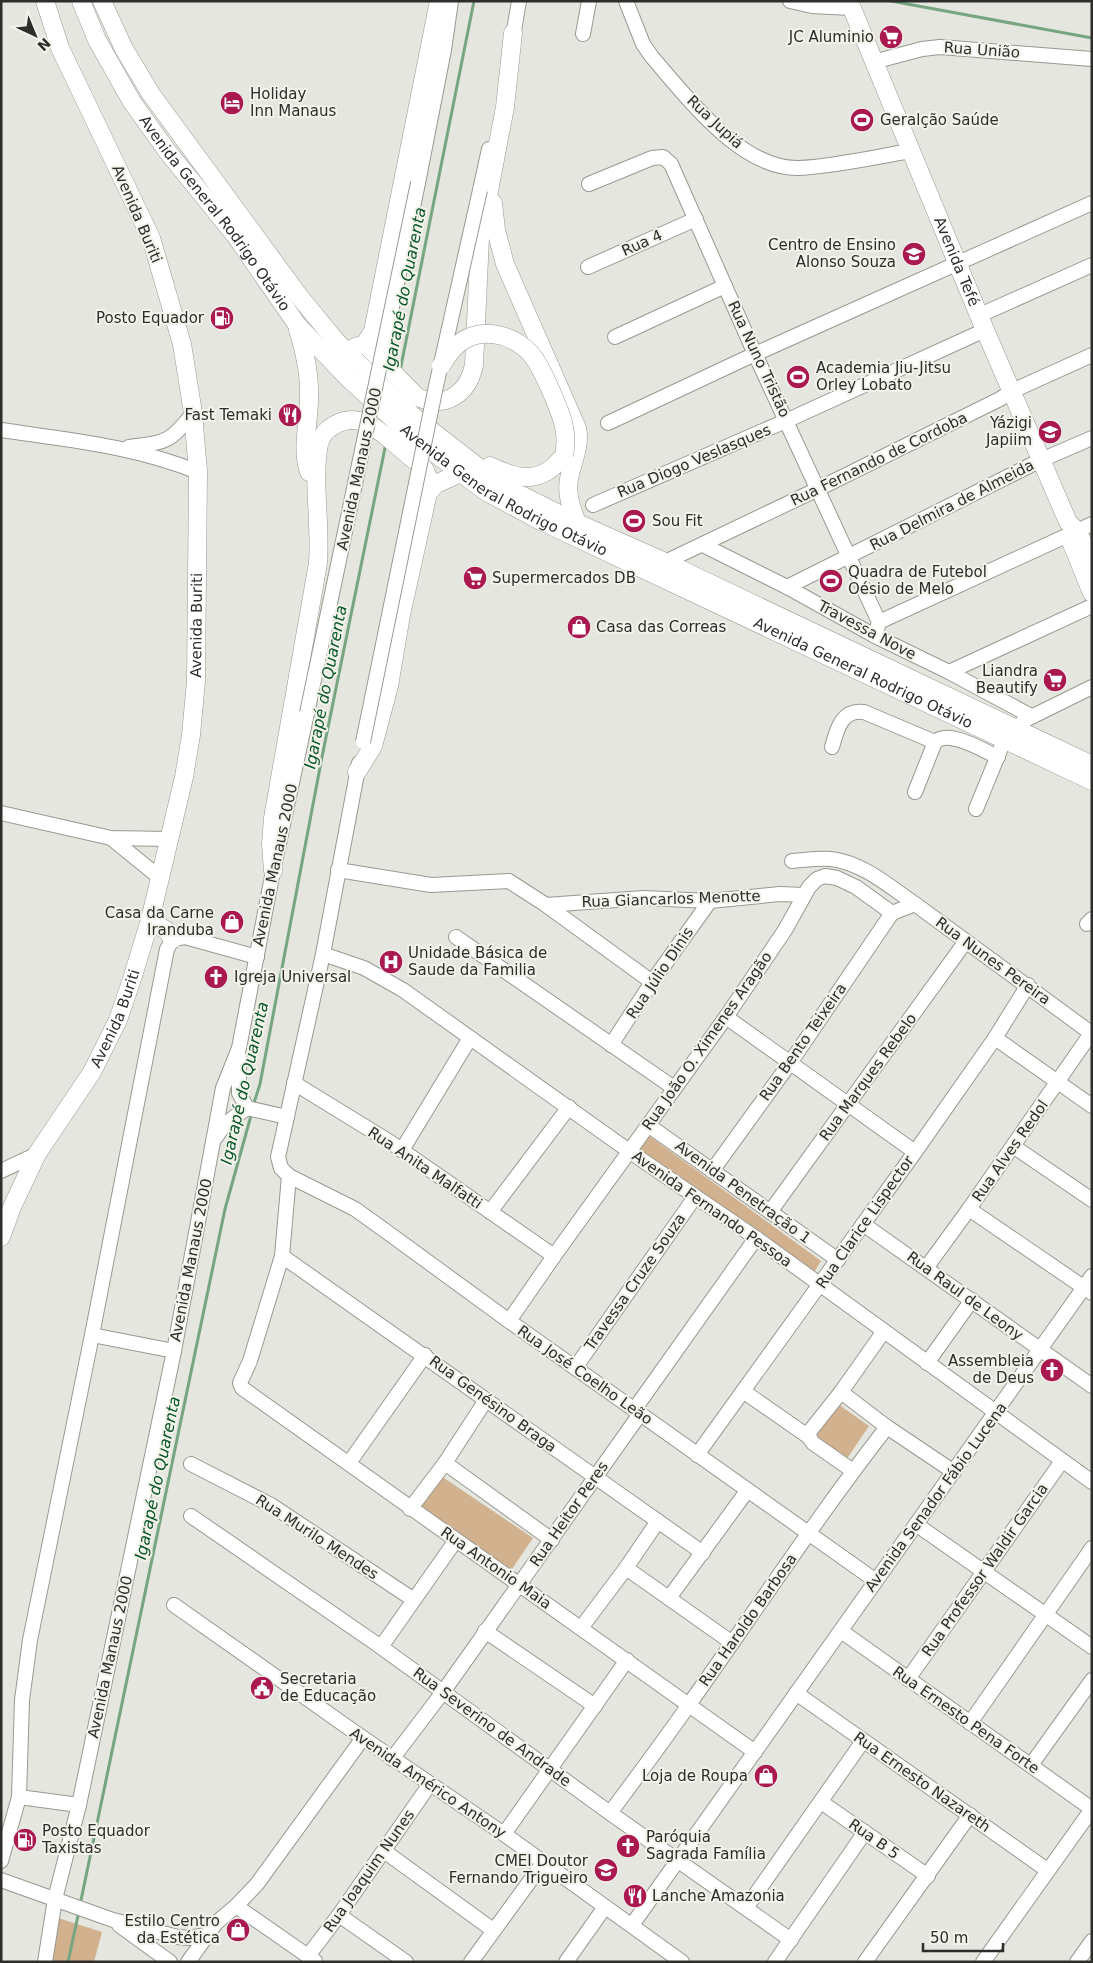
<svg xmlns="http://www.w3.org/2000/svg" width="1093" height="1963" font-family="'DejaVu Sans',sans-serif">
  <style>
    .green { fill: #d2b18e }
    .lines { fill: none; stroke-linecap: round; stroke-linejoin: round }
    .stream { stroke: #76a580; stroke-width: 3 }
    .minor-casing { stroke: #999992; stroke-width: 16 }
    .major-casing { stroke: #999992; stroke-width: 19 }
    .minor { stroke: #fff; stroke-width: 14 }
    .major { stroke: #fff; stroke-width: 18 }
    .minor-bridge-casing { stroke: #999992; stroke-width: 16; stroke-linecap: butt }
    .major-bridge-casing { stroke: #999992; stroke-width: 19; stroke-linecap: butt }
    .minor-bridge { stroke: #fff; stroke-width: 14 }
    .major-bridge { stroke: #fff; stroke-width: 18 }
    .labels { text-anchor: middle; stroke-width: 4; stroke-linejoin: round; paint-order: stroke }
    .poi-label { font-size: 15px; fill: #2d2d2b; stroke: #f3f3ec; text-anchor: start }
    .street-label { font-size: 15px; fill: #2d2d2b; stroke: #f3f3ec }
    .water-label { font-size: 16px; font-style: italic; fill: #065626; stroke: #f3f3ec }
  </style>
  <rect width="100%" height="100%" fill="#e5e6df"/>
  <g class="green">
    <path d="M 648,1135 L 821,1261 L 813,1274 L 638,1150 Z"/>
    <path d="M 835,1402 L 869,1426 L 846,1460 L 812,1436 Z"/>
    <path d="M 441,1476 L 533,1538 L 510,1572 L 418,1509 Z"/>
    <path d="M 58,1918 L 102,1932 L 94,1962 L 50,1962 Z"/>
  </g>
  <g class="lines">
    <g class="stream">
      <path d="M 891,1 L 1092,38"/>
      <path d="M 400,371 L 474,1"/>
      <path d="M 253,1106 L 260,1084 L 322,757 L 386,443"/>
      <path d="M 80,1905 L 225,1209 L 252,1112"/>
      <path d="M 68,1962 L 79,1911"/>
    </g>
    <g class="minor-casing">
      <g id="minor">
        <path d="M 626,1 L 643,44 L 652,57 C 686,96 741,170 799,168 C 836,166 874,157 911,151"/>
        <path d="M 790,1 L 812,6 L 851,8"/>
        <path d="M 583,34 L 589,1"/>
        <path d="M 512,42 L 519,1"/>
        <path d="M 873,62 L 922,49 L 940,47 L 1092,59"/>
        <path d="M 418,183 L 444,50 L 451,1"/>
        <path d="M 589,184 L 652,158 L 663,157 L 671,164 L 755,354 L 879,622 L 875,636"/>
        <path d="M 480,190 L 489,149"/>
        <path d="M 588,267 L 696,219"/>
        <path d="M 980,315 L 1092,265"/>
        <path d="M 615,337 L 725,286"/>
        <path d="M 608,423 L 755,354 L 1092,203"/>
        <path d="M 1,430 C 69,440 134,446 198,472"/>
        <path d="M 129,447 C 166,442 170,443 193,413"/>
        <path d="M 593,505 L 788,420 L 985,330"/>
        <path d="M 703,545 L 787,587 L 875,636 L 949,672 L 1031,716"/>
        <path d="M 665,562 L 818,489 L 1000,399 L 1012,391 L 1092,355"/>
        <path d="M 787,587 L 1041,460 L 1092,438"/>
        <path d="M 879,622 L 1092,524"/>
        <path d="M 949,672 L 1092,606"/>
        <path d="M 1023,721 L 1092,687"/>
        <path d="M 832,747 C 837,730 841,709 864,712 L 935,742"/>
        <path d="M 359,763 L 323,954 L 278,1157 L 281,1168 L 289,1176 L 282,1256 L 250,1361 L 240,1383 L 242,1388 L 755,1752"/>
        <path d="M 915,792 L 935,742 C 949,729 982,750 998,757"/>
        <path d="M 976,809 L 1005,738"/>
        <path d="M 1,813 L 111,838 L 169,839"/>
        <path d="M 111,838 L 159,877"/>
        <path d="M 792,861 C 805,860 818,858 831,859 C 863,863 889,886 915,904"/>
        <path d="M 338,870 L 431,885 L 509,881 L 546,905 L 644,898 L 710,901 L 780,894 L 804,895"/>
        <path d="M 546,905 L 652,982"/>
        <path d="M 892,913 L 915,904 L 1091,1033"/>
        <path d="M 1087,924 L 1092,919"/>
        <path d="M 456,937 L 674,1088"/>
        <path d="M 323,954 L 364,968 L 403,990 L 629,1151 L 756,1238 L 1092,1482"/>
        <path d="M 726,1017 L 915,1152"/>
        <path d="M 995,1038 L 1092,1106"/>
        <path d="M 611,1045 L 652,982 L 710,901"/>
        <path d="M 239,1056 L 239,1093 L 247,1108"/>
        <path d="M 294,1083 L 390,1142 L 554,1256"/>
        <path d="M 648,1125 L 838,1260"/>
        <path d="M 216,1137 L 225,1124 L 247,1108 L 287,1117"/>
        <path d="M 1013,1146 L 1092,1200"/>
        <path d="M 402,1150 L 470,1038"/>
        <path d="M 1,1171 L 37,1154"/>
        <path d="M 712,1171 L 790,1063 L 892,913"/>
        <path d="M 289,1176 L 355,1209 L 387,1232 L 509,1321 L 876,1581"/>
        <path d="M 969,1209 L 1092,1293"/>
        <path d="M 490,1212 L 569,1107"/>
        <path d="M 770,1212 L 966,941"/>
        <path d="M 863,1224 L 1092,1386"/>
        <path d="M 282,1256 L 703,1553"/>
        <path d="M 926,1268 L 969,1209 L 1092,1032"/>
        <path d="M 509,1321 L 554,1256 L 726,1017 L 785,930 L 809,887 L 817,879 L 825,876 L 837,878 L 856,887 L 892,913"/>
        <path d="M 92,1335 L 174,1351"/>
        <path d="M 927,1363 L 972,1300"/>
        <path d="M 575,1368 L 695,1197"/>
        <path d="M 743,1391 L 809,1437 L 813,1443 L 853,1471"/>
        <path d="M 841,1392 L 887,1427 L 954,1472"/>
        <path d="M 634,1410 L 756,1238"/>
        <path d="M 809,1437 L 810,1431 L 841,1392 L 884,1331"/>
        <path d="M 697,1455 L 915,1152 L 995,1038 L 1028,985"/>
        <path d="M 349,1463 L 425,1355"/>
        <path d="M 445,1463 L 552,1540"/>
        <path d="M 191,1464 L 271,1505 L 414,1600"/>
        <path d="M 410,1509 L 445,1463 L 486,1400"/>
        <path d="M 191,1516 L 381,1647 L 610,1813 L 791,1940"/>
        <path d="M 917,1525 L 1092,1647"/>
        <path d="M 626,1568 L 731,1642"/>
        <path d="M 669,1598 L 747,1491"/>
        <path d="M 174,1605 L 363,1738 L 504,1834 L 682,1962"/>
        <path d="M 581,1628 L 626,1568 L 658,1521"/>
        <path d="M 485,1631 L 595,1706"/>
        <path d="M 841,1631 L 1092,1809"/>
        <path d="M 381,1647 L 456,1540"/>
        <path d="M 908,1679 L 1062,1461"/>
        <path d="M 796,1693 L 1047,1870"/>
        <path d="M 970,1723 L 1092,1548"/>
        <path d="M 392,1759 L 443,1692 L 640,1414"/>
        <path d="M 1031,1765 L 1092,1680"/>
        <path d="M 19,1797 L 79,1805"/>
        <path d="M 821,1802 L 928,1876"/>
        <path d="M 610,1813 C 636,1778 663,1742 688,1706 C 754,1613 817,1517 887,1427"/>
        <path d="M 504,1834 L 627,1660"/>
        <path d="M 384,1851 L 493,1930"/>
        <path d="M 1,1861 L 19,1797 L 22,1700 L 30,1640 L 92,1335 L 167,949 L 173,939 L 185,937 L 257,957"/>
        <path d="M 1,1880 L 113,1920 L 178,1937 L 189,1938 L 206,1935"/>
        <path d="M 236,1906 L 315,1961"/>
        <path d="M 746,1908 L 863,1741"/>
        <path d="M 339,1915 L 406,1962"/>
        <path d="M 119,1925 L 170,1962"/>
        <path d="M 632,1925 L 1092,1276"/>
        <path d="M 308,1956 L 339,1915 L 430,1784"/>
        <path d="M 45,1962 L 55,1899 L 79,1805 L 174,1351 L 223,1088 L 239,1048 L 273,871 L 307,713"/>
        <path d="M 188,1962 L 216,1923 L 236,1906 L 257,1884 L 363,1738"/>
        <path d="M 471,1962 L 543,1863"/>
        <path d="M 566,1962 L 605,1907"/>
        <path d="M 775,1962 L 865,1832"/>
        <path d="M 865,1962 L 970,1815"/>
        <path d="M 983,1962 L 1092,1809"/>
        <path d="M 1077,1962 L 1092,1941"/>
      </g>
    </g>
    <g class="major-casing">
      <g id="major">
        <path id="s1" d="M 81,1 L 97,40 L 132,102 L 167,151 L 235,235 L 298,326 L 349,379 L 411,435 L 485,491 L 537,519 L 1092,781"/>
        <path d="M 102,1 L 124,49 L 151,94 L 299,296 L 335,340 L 382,387 L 414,417 L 482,470 L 515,492 L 577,523 L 665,562 L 1092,765"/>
        <path id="s2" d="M 849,1 L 985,330 L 1068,522 L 1077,531 L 1092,561"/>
        <path d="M 493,203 L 496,230 L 505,264 L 577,428 C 581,446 572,462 569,479 C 566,495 572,509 577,523"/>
        <path d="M 298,330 C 305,352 310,375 309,399 C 309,423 301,448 309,472"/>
        <path d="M 365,344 L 417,397 C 446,409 468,394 474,365 L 480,238 L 505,107 L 513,33"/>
        <path d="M 355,347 L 365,344 L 373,331 L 439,1"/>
        <path d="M 490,466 C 519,480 542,485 564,455"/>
        <path d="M 1070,539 L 1092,593"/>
        <path d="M 357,772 L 373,746 L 389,686 L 401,615 L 428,493 L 436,484 L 460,473"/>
        <path d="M 273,871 L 271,844 L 273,818 L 318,563 C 321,524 312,479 319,444 C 321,436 326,430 333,426 C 357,411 375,427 393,442 C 403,451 413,459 423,467 C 429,476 429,483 428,493"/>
        <path d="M 150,920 L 167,931 L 173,939"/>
        <path id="s3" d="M 1,1237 L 12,1207 L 37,1154 L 92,1072 L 118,1020 L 132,979 L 150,920 L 184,777 L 191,735 L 196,681 L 198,472 L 193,413 L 182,344 L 151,238 L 60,48 L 45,1"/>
      </g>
    </g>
    <use href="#minor" class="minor"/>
    <use href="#major" class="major"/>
    <g class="minor-bridge-casing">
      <g id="minor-bridge">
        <path d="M 307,713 L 418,183"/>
        <path d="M 363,742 L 436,386 L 480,190"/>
      </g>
    </g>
    <g class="major-bridge-casing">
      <path id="major-bridge" d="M 441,366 C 446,358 450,351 457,345 C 479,326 511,333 530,353 C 540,364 546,380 552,393 C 561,414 569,432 564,455"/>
    </g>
    <use href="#minor-bridge" class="minor-bridge"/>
    <use href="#major-bridge" class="major-bridge"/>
  </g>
  <defs>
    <g id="supermarket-disc" transform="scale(1.25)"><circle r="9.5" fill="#aa1850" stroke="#f3f3ec"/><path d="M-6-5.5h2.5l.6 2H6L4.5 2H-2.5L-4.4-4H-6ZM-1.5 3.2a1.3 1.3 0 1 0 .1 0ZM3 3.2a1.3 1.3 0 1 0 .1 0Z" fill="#fff"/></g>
    <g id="hotel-disc" transform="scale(1.25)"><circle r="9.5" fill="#aa1850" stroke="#f3f3ec"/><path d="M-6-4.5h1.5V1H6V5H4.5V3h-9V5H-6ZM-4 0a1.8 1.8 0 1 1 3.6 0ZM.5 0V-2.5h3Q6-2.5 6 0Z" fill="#fff"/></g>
    <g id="stadium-disc" transform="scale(1.25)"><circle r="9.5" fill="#aa1850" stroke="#f3f3ec"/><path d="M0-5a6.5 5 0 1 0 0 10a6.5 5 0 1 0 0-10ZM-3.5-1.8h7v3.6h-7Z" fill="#fff"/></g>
    <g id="school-disc" transform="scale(1.25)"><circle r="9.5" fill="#aa1850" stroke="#f3f3ec"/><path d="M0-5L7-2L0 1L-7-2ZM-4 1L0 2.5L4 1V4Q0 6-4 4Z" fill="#fff"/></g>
    <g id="fuel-disc" transform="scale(1.25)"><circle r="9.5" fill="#aa1850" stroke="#f3f3ec"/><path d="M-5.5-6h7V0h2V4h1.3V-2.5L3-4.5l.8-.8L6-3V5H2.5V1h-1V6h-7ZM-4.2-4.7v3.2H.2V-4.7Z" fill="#fff"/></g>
    <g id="restaurant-disc" transform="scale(1.25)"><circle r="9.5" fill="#aa1850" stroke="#f3f3ec"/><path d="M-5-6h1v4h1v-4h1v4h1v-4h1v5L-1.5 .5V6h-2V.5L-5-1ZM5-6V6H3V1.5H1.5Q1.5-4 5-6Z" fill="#fff"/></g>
    <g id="shop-disc" transform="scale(1.25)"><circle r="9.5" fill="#aa1850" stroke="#f3f3ec"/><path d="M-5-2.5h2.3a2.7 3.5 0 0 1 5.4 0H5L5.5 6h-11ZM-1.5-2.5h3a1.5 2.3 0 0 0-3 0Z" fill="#fff"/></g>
    <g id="hospital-disc" transform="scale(1.25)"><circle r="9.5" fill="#aa1850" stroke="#f3f3ec"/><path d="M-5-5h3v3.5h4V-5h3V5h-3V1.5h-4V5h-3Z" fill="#fff"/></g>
    <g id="church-disc" transform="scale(1.25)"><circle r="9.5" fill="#aa1850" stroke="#f3f3ec"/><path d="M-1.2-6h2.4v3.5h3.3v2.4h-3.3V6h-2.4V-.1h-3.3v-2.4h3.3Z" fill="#fff"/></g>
    <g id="civic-disc" transform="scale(1.25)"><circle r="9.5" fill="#aa1850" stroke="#f3f3ec"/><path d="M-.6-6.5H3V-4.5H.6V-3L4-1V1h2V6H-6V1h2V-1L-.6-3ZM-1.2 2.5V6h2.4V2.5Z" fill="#fff"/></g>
  </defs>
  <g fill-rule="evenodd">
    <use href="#supermarket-disc" x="891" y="37"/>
    <use href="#hotel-disc" x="232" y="103"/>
    <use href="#stadium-disc" x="862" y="120"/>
    <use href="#school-disc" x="914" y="254"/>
    <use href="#fuel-disc" x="222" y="318"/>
    <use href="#stadium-disc" x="798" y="377"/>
    <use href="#restaurant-disc" x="290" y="415"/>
    <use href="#school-disc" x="1050" y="432"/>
    <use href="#stadium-disc" x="634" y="521"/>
    <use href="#supermarket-disc" x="475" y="578"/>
    <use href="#stadium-disc" x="831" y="581"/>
    <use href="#shop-disc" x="579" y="627"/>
    <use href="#supermarket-disc" x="1055" y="680"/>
    <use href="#shop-disc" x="232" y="922"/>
    <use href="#hospital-disc" x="391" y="962"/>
    <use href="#church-disc" x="216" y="977"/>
    <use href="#church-disc" x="1052" y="1370"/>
    <use href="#civic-disc" x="262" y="1688"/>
    <use href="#shop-disc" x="766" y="1776"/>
    <use href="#fuel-disc" x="25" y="1840"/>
    <use href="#church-disc" x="628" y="1846"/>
    <use href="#school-disc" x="606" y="1870"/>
    <use href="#restaurant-disc" x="635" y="1896"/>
    <use href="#shop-disc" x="238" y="1930"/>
  </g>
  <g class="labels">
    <g class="poi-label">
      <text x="874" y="42" text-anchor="end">JC Aluminio</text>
      <text x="250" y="99">Holiday<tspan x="250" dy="17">Inn Manaus</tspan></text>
      <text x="880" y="125">Geralção Saúde</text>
      <text x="896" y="250" text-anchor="end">Centro de Ensino<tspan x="896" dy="17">Alonso Souza</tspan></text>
      <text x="204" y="323" text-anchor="end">Posto Equador</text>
      <text x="816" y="373">Academia Jiu-Jitsu<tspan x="816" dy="17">Orley Lobato</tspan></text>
      <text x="272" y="420" text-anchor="end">Fast Temaki</text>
      <text x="1032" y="428" text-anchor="end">Yázigi<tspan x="1032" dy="17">Japiim</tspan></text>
      <text x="652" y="526">Sou Fit</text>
      <text x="848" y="577">Quadra de Futebol<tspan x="848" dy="17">Oésio de Melo</tspan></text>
      <text x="492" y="583">Supermercados DB</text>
      <text x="596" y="632">Casa das Correas</text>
      <text x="1038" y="676" text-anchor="end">Liandra<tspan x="1038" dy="17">Beautify</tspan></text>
      <text x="214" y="918" text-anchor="end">Casa da Carne<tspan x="214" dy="17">Iranduba</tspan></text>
      <text x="408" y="958">Unidade Básica de<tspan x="408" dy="17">Saude da Familia</tspan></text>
      <text x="234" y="982">Igreja Universal</text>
      <text x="1034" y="1366" text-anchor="end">Assembleia<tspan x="1034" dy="17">de Deus</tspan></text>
      <text x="280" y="1684">Secretaria<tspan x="280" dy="17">de Educação</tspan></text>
      <text x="748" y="1781" text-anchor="end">Loja de Roupa</text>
      <text x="42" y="1836">Posto Equador<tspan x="42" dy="17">Taxistas</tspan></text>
      <text x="646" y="1842">Paróquia<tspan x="646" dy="17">Sagrada Família</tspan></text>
      <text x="588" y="1866" text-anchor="end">CMEI Doutor<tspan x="588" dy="17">Fernando Trigueiro</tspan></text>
      <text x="652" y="1901">Lanche Amazonia</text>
      <text x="220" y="1926" text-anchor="end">Estilo Centro<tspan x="220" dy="17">da Estética</tspan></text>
    </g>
    <g class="street-label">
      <text transform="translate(982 50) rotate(4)" y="5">Rua União</text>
      <text transform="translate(715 122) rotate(43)" y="5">Rua Jupiá</text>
      <text transform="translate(137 214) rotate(67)" y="5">Avenida Buriti</text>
      <text dy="5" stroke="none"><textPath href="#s1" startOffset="252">Avenida General Rodrigo Otávio</textPath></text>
      <text transform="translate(642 243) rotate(-24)" y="5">Rua 4</text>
      <text dy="5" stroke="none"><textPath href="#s2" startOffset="282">Avenida Tefé</textPath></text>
      <text transform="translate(759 359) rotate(65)" y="5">Rua Nuno Tristão</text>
      <text transform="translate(879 459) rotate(-26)" y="5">Rua Fernando de Cordoba</text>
      <text transform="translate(694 461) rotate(-23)" y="5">Rua Diogo Veslasques</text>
      <text transform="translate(359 469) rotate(-78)" y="5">Avenida Manaus 2000</text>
      <text dy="5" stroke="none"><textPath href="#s1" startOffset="658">Avenida General Rodrigo Otávio</textPath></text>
      <text transform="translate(952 505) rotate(-27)" y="5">Rua Delmira de Almeida</text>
      <text dy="5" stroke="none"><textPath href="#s3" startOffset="652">Avenida Buriti</textPath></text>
      <text transform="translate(867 630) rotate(28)" y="5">Travessa Nove</text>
      <text dy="5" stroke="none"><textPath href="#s1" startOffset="1062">Avenida General Rodrigo Otávio</textPath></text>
      <text transform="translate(275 865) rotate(-78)" y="5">Avenida Manaus 2000</text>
      <text transform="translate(671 899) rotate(-2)" y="5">Rua Giancarlos Menotte</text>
      <text transform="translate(993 961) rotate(36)" y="5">Rua Nunes Pereira</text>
      <text transform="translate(660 973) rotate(-56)" y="5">Rua Júlio Dinis</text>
      <text dy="5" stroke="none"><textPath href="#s3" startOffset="248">Avenida Buriti</textPath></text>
      <text transform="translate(707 1041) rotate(-55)" y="5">Rua João O. Ximenes Aragão</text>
      <text transform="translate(803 1042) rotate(-55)" y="5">Rua Bento Teixeira</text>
      <text transform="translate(868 1077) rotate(-54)" y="5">Rua Marques Rebelo</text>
      <text transform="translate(1010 1151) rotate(-55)" y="5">Rua Alves Redol</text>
      <text transform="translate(425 1168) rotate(34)" y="5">Rua Anita Malfatti</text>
      <text transform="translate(743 1192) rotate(36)" y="5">Avenida Penetração 1</text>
      <text transform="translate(712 1209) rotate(35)" y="5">Avenida Fernando Pessoa</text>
      <text transform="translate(865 1222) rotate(-55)" y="5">Rua Clarice Lispector</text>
      <text transform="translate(191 1260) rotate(-79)" y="5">Avenida Manaus 2000</text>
      <text transform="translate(635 1282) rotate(-55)" y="5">Travessa Cruze Souza</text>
      <text transform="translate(965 1296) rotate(36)" y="5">Rua Raul de Leony</text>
      <text transform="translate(585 1375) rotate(35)" y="5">Rua José Coelho Leão</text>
      <text transform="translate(493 1404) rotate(36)" y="5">Rua Genésino Braga</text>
      <text transform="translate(936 1497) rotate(-54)" y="5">Avenida Senador Fábio Lucena</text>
      <text transform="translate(569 1514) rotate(-55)" y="5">Rua Heitor Peres</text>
      <text transform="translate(317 1537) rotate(33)" y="5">Rua Murilo Mendes</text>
      <text transform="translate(496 1568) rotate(35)" y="5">Rua Antonio Maia</text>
      <text transform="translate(985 1570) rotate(-55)" y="5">Rua Professor Waldir Garcia</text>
      <text transform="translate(748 1620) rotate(-55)" y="5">Rua Haroldo Barbosa</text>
      <text transform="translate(110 1657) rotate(-78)" y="5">Avenida Manaus 2000</text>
      <text transform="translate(966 1720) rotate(35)" y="5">Rua Ernesto Pena Forte</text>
      <text transform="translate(492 1727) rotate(36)" y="5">Rua Severino de Andrade</text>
      <text transform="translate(922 1782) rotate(35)" y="5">Rua Ernesto Nazareth</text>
      <text transform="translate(428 1783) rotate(34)" y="5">Avenida Américo Antony</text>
      <text transform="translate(874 1839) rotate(35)" y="5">Rua B 5</text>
      <text transform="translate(369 1871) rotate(-55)" y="5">Rua Joaquim Nunes</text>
    </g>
    <g class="water-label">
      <text transform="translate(404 289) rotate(-79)" y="6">Igarapé do Quarenta</text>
      <text transform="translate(325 687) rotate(-79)" y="6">Igarapé do Quarenta</text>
      <text transform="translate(244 1083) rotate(-77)" y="6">Igarapé do Quarenta</text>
      <text transform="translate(157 1478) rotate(-78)" y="6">Igarapé do Quarenta</text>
    </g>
  </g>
  <rect width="1093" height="1963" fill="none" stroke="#2d2d2b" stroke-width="5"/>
  <g transform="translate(35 35) rotate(136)" stroke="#f3f3ec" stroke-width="4" paint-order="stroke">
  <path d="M0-4L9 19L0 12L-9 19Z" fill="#2d2d2b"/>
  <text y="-8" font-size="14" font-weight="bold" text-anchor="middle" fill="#2d2d2b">N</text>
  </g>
  <path d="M923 1943v8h80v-8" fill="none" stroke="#2d2d2b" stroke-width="2.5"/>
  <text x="930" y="1943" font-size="15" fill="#2d2d2b" stroke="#f3f3ec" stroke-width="4" paint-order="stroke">50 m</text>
</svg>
